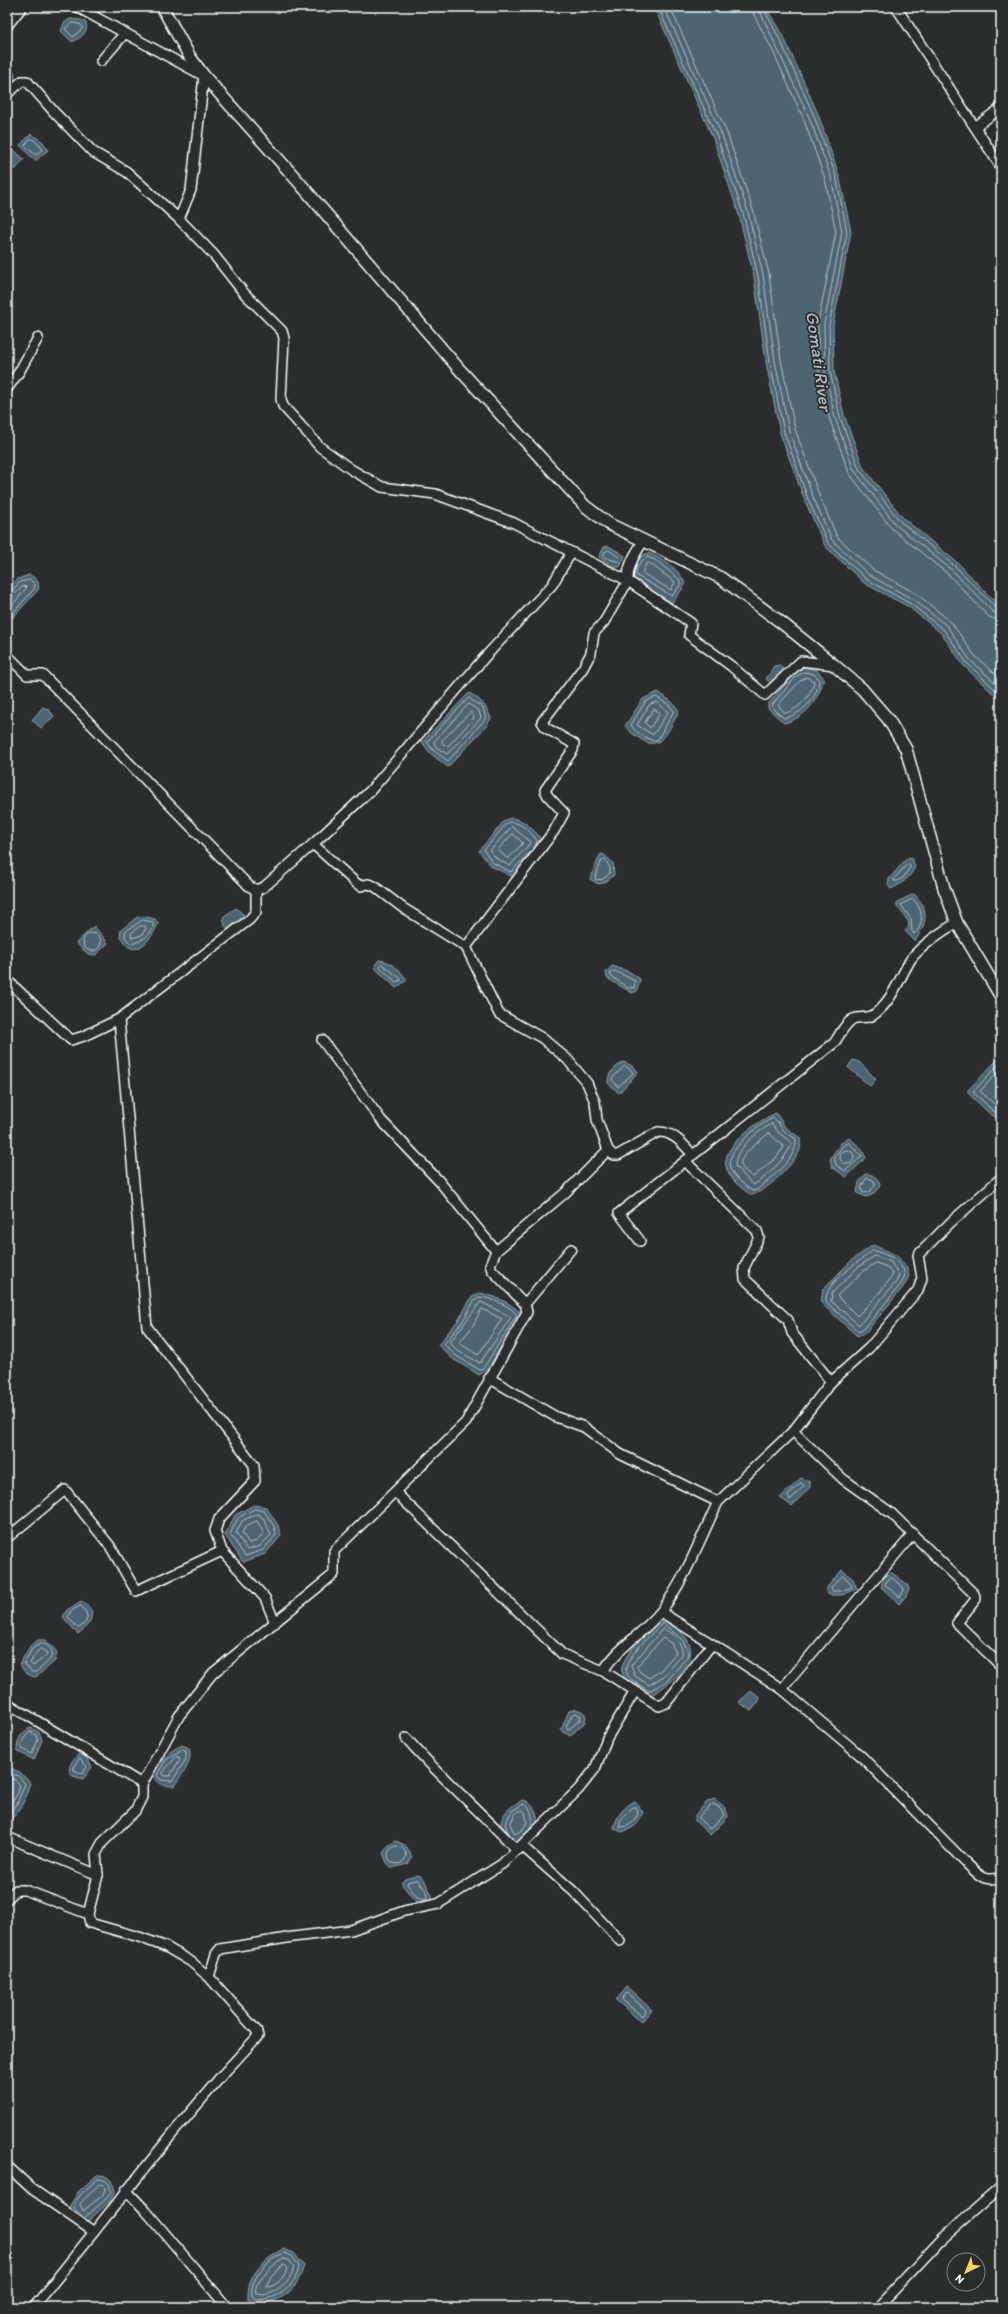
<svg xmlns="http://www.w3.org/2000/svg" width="1008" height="2314" font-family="Itim,sans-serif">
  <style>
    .water { fill: #4d6572; stroke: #94a3aa }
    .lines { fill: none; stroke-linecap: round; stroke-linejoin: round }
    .shore { stroke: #b8c1c7; stroke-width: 1 }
    .minor-casing { stroke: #fff; stroke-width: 12 }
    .major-casing { stroke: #fff; stroke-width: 14 }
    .minor { stroke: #2a2d2e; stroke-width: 9 }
    .major { stroke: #2a2d2e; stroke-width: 11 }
    .labels { text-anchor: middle; stroke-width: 3.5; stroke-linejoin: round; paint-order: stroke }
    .water-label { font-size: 18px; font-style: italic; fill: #afbac0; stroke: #2a2d2e }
  </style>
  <rect width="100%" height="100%" fill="#2a2d2e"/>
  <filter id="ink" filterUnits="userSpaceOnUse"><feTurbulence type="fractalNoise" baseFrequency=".025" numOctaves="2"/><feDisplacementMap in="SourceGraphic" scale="8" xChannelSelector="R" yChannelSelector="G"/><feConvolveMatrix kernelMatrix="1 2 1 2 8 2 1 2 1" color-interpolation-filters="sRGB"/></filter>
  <g filter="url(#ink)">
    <g class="water">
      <path d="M 654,7 L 766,7 L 786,42 L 818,114 L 839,175 L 851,232 L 833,325 L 834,371 L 844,415 L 863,467 L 903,518 L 959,564 L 1001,608 L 1001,701 L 964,666 L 941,633 L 909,607 L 864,583 L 825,546 L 805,501 L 780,433 L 766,362 L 754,277 L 739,215 L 713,138 Z"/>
      <path d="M 70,19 L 81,20 L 86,23 C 89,33 80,38 72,42 L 61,31 L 64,23 Z"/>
      <path d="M 7,62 L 15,74 L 14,79 L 7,86 Z"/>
      <path d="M 31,134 L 43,142 L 48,150 L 35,161 L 20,145 Z"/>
      <path d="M 10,147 L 24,159 L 15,170 L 7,163 L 7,148 Z"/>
      <path d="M 609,546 L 625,556 L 620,567 L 612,566 L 599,557 L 604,547 Z"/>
      <path d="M 648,553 C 661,558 682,570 685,585 L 672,603 L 634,579 L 631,573 C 634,564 639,556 648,553 Z"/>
      <path d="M 29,575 C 37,578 40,582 38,590 L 7,624 L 7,590 L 18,579 Z"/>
      <path d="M 780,665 L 786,673 L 774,686 L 766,679 L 774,666 Z"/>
      <path d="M 804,667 L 817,670 L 824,679 C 818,700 806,718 784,723 L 768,708 L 768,704 L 793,675 Z"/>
      <path d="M 658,692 L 672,702 L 679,711 C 671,725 662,753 642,740 C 635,736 630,732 625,726 L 643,699 Z"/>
      <path d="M 469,693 C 481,699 486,706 491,718 L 487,725 L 448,767 L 430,753 L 422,742 Z"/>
      <path d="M 43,707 L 49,710 L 54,716 L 41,728 L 32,720 Z"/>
      <path d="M 510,818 C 523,818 535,830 542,841 L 539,849 L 513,877 L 491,866 L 479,851 L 504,821 Z"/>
      <path d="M 603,854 L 613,863 L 614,875 L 604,883 L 598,884 L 590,879 L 600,855 Z"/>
      <path d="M 907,858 L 912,859 L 915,867 C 909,879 903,883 891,889 L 888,885 L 889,879 Z"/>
      <path d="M 914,894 C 930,909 927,924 915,941 L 905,931 L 909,927 L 908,921 L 897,906 L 897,902 Z"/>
      <path d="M 236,908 L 244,915 L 244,919 L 232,931 L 225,926 L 223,917 Z"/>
      <path d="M 143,916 L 155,919 L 158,923 C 156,932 140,955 129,947 C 125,945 123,940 120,937 L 121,930 L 136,918 Z"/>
      <path d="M 94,926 L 108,943 L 96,955 L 88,954 L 76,943 Z"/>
      <path d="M 379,960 C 390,960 401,971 407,980 L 396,988 L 376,969 L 375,965 Z"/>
      <path d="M 612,966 L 630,972 L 640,979 L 637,991 L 632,993 L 607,978 L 606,972 Z"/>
      <path d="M 1001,1056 L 1001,1120 L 990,1114 L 968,1093 L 968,1090 Z"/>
      <path d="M 853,1060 L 859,1062 L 876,1079 L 870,1086 L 848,1067 Z"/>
      <path d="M 624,1062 L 634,1067 L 638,1072 L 619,1093 L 608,1083 C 607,1073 616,1066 624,1062 Z"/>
      <path d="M 776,1113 L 785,1127 L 800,1138 C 800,1141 801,1147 800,1150 C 795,1163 764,1194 751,1195 C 742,1189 728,1178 726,1167 C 721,1146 759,1120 776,1113 Z"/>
      <path d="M 849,1138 L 861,1148 L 866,1158 L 846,1177 L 832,1167 L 830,1159 L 840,1144 Z"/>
      <path d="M 866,1174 C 873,1174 879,1178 880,1186 L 872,1195 L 866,1197 L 857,1193 L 859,1182 Z"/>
      <path d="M 873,1245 L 896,1255 L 907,1267 L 909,1276 L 904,1286 L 866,1332 L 860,1336 L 856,1335 L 821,1303 L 823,1289 L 851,1261 Z"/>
      <path d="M 479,1293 C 494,1295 511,1303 522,1314 L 518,1323 L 510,1332 L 487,1370 L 479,1375 L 453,1359 L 438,1345 L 459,1319 L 471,1298 Z"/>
      <path d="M 801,1478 L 810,1482 L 810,1487 L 792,1506 L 780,1498 Z"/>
      <path d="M 254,1505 L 266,1507 L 278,1525 L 281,1536 L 265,1554 L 243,1562 L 225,1535 L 235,1515 Z"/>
      <path d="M 842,1570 L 853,1579 L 857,1589 L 842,1595 L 829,1595 L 826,1591 L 828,1586 Z"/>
      <path d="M 892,1573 L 907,1584 L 909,1589 L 906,1596 L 899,1604 L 881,1587 L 884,1577 Z"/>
      <path d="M 81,1601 C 100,1610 90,1625 78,1634 L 63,1617 L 67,1610 Z"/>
      <path d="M 661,1619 C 669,1619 676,1626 681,1632 C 708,1659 672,1682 650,1696 C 640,1690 626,1684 622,1672 C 618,1659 651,1627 661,1619 Z"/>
      <path d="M 38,1640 L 46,1640 L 57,1652 L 55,1661 L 36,1677 C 28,1676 22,1671 20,1663 L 30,1646 Z"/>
      <path d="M 751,1691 L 760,1698 L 758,1703 L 751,1711 L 739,1702 Z"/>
      <path d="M 576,1709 L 584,1712 L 586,1717 L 584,1723 L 570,1736 L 561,1730 L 569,1711 Z"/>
      <path d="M 31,1728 L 39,1732 L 42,1740 L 34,1760 L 17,1751 C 17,1741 21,1731 31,1728 Z"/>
      <path d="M 182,1745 L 189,1748 C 194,1762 181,1775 174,1786 C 164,1786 155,1785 153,1774 C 161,1760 167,1752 182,1745 Z"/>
      <path d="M 80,1754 L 85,1756 L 92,1767 L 83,1779 C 80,1778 76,1777 73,1776 C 64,1770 74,1756 80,1754 Z"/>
      <path d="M 11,1768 L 21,1773 L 30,1783 C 26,1796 21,1815 7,1821 L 7,1769 Z"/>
      <path d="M 714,1799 C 722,1804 727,1808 728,1817 L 710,1835 L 695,1821 L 695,1815 L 707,1802 Z"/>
      <path d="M 524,1800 C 533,1803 540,1816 536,1826 C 534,1832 526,1838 521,1842 L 512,1843 C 509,1839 504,1834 502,1830 C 496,1817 513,1803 524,1800 Z"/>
      <path d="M 635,1801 L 643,1812 C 639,1825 633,1829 621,1832 L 614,1828 C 616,1817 624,1806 635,1801 Z"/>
      <path d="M 396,1841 L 405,1845 L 412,1857 L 408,1864 L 392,1868 L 387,1863 L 383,1853 L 389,1845 Z"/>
      <path d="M 419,1875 L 424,1879 L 433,1898 L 430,1902 L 423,1905 L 415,1901 L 401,1883 L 405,1879 Z"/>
      <path d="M 627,1987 L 652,2010 L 641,2022 L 616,2000 Z"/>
      <path d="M 97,2175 C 109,2175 112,2180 115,2191 L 110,2201 L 86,2223 L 73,2214 L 69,2207 L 79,2191 Z"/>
      <path d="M 284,2249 L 294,2253 L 304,2266 C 295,2293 285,2299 257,2305 L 248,2299 C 246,2276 265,2258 284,2249 Z"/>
    </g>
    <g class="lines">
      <g class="shore">
        <path d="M 658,7 L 717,137 L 743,213 L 758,276 L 770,362 L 784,432 L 808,499 L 828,543 L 866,579 L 911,604 L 944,630 L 967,663 L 1001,695"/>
        <path d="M 664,7 L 722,135 L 748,212 L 763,275 L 775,361 L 789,431 L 813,497 L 832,540 L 869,575 L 914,600 L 947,626 L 970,660 L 1001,688"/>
        <path d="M 670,7 L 727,133 L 753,210 L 769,274 L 781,360 L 795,429 L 819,495 L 837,537 L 873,570 L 917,594 L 951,622 L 975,656 L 1001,679"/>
        <path d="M 752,7 L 754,15 L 772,49 L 804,120 L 825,179 L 836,232 L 818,323 L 819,372 L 830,420 L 849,473 L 892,529 L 949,575 L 989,617 L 1001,621"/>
        <path d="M 758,7 L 809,117 L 831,177 L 842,232 L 824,324 L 825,371 L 835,418 L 854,470 L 896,525 L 953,571 L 993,612 L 1001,615"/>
        <path d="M 763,7 L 782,44 L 814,116 L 836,176 L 847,232 L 829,325 L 830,371 L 840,417 L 859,469 L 900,521 L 956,567 L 997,609 L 1001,610"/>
        <path d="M 72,23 L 80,24 L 83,28 L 73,37 L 65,29 Z"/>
        <path d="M 30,139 L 33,139 L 43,149 L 36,155 L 25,146 Z"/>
        <path d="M 609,550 L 620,558 L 619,562 L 604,557 L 604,553 Z"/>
        <path d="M 648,557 L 657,561 L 680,580 L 680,585 L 672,596 L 637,576 C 634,569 641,559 648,557 Z"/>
        <path d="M 649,563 L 675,582 L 671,590 L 642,573 L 646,564 Z"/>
        <path d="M 7,593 L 11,592 L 20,582 L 30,580 L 35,584 L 34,589 L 7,620"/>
        <path d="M 7,598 L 13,596 L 23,586 L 27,587 L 7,612"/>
        <path d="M 804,672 L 814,674 L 819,679 C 819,696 801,716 784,718 L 774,710 L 772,705 L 795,678 Z"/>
        <path d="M 806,677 L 814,681 C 813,694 798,711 785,713 L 778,705 L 799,682 Z"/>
        <path d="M 656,697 L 669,705 L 674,711 L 658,739 L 654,741 C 646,738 635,733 631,725 L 645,702 Z"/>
        <path d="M 469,698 L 483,708 L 486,718 L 448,761 L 433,750 L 427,742 Z"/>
        <path d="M 657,702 L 668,712 L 653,735 L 637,725 L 649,705 Z"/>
        <path d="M 469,704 L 479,711 L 481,718 L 447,754 L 436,747 L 434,742 Z"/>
        <path d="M 654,709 L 660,713 L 650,728 L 645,723 Z"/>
        <path d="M 471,712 L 474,718 L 448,746 L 443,744 L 442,741 Z"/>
        <path d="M 511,822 C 520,822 533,833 537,841 L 535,847 L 511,872 L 493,863 L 484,850 L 506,824 Z"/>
        <path d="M 512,827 L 531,842 L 510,866 L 497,859 L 490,851 Z"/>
        <path d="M 513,834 L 523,843 L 508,859 L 498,850 Z"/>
        <path d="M 605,859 L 610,868 L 610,873 L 603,879 L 596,880 L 595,877 L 602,860 Z"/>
        <path d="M 907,865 L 909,864 L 910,867 L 903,878 L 895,882 L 894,879 Z"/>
        <path d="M 913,899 C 923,908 925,925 914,934 L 912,931 L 911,919 L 901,905 Z"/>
        <path d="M 143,920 L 153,922 C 156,933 140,942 131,944 L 125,937 L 125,932 Z"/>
        <path d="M 140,926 L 145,926 L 146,928 L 142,935 L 132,938 L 131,934 Z"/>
        <circle cx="92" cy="942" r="9"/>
        <path d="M 382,964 L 400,978 L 401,980 L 396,982 L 380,967 Z"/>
        <path d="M 615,971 L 635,981 L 634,988 L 628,988 L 611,976 L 610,974 Z"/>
        <path d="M 1001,1062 L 973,1092 L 992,1110 L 1001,1116"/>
        <path d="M 625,1066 L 631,1070 L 633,1073 L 618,1087 L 612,1079 Z"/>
        <path d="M 1001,1069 L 980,1091 L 1001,1110"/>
        <path d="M 773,1118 L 779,1123 L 782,1130 L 796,1139 C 798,1159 770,1178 757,1190 L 752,1191 C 744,1185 734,1177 730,1168 C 724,1151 760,1124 773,1118 Z"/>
        <path d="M 772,1124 L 779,1133 L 791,1142 C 792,1153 763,1181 753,1185 L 735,1166 C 734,1150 759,1130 772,1124 Z"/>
        <path d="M 769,1133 L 784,1147 L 776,1158 L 753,1177 C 749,1174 741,1169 741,1163 C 740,1155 763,1138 769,1133 Z"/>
        <path d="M 849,1143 L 862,1156 L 845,1171 L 836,1165 L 834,1158 L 842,1147 Z"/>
        <circle cx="847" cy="1157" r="7"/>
        <path d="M 867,1178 L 873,1180 L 876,1185 L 869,1192 L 863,1193 L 861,1188 Z"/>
        <path d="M 873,1250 L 894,1258 L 903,1269 L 905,1275 L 901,1284 L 864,1329 L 859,1332 L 826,1302 C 824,1281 859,1263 873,1250 Z"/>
        <path d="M 875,1256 L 891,1262 L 899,1275 L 896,1282 L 859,1325 L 831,1301 L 832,1293 L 857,1268 Z"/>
        <path d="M 876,1263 L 887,1267 L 893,1275 L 876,1297 L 857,1316 L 837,1296 L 861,1273 Z"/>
        <path d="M 479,1297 C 490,1297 511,1306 517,1315 L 484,1367 L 480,1370 L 455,1355 L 444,1344 L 463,1321 L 474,1301 Z"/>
        <path d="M 481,1302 L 511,1317 L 480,1363 L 458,1351 L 450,1343 Z"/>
        <path d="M 482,1309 L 502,1319 L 478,1355 L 459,1343 L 472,1327 Z"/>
        <path d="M 801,1483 L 804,1486 L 790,1500 L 788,1496 Z"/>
        <path d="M 255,1509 L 264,1511 L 274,1526 L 276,1535 L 263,1550 L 245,1556 L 230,1534 L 238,1518 Z"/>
        <path d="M 258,1514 L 264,1519 L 271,1535 L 260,1546 L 247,1550 L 236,1533 L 242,1521 Z"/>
        <path d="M 257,1521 L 264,1533 L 257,1541 L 249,1543 L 242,1533 L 246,1526 Z"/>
        <path d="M 843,1576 L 850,1582 L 852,1587 L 842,1591 L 832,1591 L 831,1588 Z"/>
        <path d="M 889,1578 L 892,1578 L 903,1587 L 904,1590 L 900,1597 L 885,1585 Z"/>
        <path d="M 81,1606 C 90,1614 89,1623 78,1628 L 68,1617 L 70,1612 Z"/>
        <path d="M 663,1623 L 683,1641 L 688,1651 L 687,1657 L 667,1681 L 649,1691 C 641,1686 629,1681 626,1671 C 623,1661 655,1629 663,1623 Z"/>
        <path d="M 663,1629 C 672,1632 684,1645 682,1655 L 664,1676 L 649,1685 L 635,1676 L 631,1666 Z"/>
        <path d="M 663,1638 L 671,1643 L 676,1653 L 660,1671 L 649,1678 L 640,1672 L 637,1667 Z"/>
        <path d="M 40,1644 C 44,1644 46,1644 49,1647 C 59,1657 42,1666 36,1672 L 32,1672 L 24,1663 L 32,1649 Z"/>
        <path d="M 41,1649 L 46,1652 L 47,1655 L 33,1666 L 30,1663 L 36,1653 Z"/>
        <path d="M 576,1713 L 581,1716 L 580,1720 L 568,1730 L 566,1726 L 572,1715 Z"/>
        <path d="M 31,1732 L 36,1735 L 38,1740 L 32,1754 L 22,1749 C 20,1744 25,1734 31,1732 Z"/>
        <path d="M 181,1750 L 186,1751 L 186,1759 L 172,1781 L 161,1780 L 157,1775 L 165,1761 Z"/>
        <path d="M 176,1757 L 179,1757 L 180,1759 L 170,1776 L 164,1776 L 163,1773 Z"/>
        <path d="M 80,1758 L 87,1767 L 82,1774 L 74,1770 L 74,1766 Z"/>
        <path d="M 7,1773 L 19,1776 L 25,1784 L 17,1804 L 7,1817"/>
        <path d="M 7,1778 L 15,1780 L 20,1785 L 18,1793 L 7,1810"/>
        <path d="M 713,1804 L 719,1807 L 724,1815 L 710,1829 L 700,1820 L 699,1817 Z"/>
        <path d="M 633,1807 L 635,1807 L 638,1812 C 636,1822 629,1827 620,1827 L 620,1821 Z"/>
        <path d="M 522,1810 L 525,1812 L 527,1823 L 522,1830 L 515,1834 L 510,1824 L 515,1814 Z"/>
        <path d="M 508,1833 L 505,1823 L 512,1811 L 523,1804 C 533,1807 534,1822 530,1829"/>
        <circle cx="397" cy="1855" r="9"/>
        <path d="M 418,1880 L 426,1891 L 427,1899 L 423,1900 L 417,1897 L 407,1884 L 408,1882 Z"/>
        <path d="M 627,1993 L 646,2010 L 642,2016 L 622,2000 Z"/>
        <path d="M 98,2179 C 107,2179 109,2183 111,2191 L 107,2198 L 84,2218 L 74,2208 L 75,2202 L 82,2193 Z"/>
        <path d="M 100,2184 L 104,2185 L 105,2189 L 103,2195 L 83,2211 L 80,2204 Z"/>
        <path d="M 285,2253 L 292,2256 L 299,2266 C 295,2288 278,2299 257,2300 L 252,2296 C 249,2279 269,2257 285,2253 Z"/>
        <path d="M 284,2259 L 289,2260 L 294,2267 C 290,2283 274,2298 257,2294 C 254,2280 273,2264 284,2259 Z"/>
        <path d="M 284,2265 L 287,2269 C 284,2278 276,2287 266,2287 L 271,2276 Z"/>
      </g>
      <g class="minor-casing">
        <g id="minor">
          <path d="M 77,7 L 204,76 L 191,190 L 179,219"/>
          <path d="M 896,7 L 1001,167"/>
          <path d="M 7,26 L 22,7"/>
          <path d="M 101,61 L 125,33"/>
          <path d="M 7,94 L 22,81 L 27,81 L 55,113 L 93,152 L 127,172 L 179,219 L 214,255 L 244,293 L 282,331 L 284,338 L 281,399 L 283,406 L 320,447 L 352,470 L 382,487 L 435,494 L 514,523 L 628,581 C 627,565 636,553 644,540"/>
          <path d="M 975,127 L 1001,108"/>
          <path d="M 7,389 L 19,372 L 38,338"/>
          <path d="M 7,655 L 27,675 L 43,675 L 45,677 L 249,886 L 256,890 L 264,887 L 313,844 L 356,883 L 361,886 L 368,884 L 374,886 L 403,908 L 466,947 L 499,1014 L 542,1038 L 567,1059 L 587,1083 L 595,1102 L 597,1120 L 608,1150 L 565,1193 L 496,1251"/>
          <path d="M 313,844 L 370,791 L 484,658 L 552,585 L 571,553"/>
          <path d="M 466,947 L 554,831 L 564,813 L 548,796 L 545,790 L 573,750 L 574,744 L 546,728 L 542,722 L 583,668 L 591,653 L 594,633 L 604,622 L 628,581 L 691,623 L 689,635 L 731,666 L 765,695 L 801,661 L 834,665"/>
          <path d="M 7,980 L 71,1040 L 84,1036 L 119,1019 L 147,1327 L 254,1465 L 255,1481 L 219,1519 L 215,1531 L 222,1551 L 265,1598 L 275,1623"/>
          <path d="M 119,1019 L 249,920 L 256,912 L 256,890"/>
          <path d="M 608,1150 L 613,1155 L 618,1155 L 658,1132 C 673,1131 684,1145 693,1155 L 834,1043 C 840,1035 844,1024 853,1019 C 861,1016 869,1020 876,1013 C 893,999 900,977 911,959 C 920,947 943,930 957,923"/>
          <path d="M 685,1161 L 757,1231 L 759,1237 L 744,1268 L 745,1279 L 788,1320 L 792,1333 L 831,1382"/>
          <path d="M 1001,1178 L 951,1222 L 918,1255 L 922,1278 L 918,1290 L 869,1348 L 831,1382 L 793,1431 L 843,1479 L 891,1513 L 974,1594 L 976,1599 L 957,1623 L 1001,1666"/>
          <path d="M 640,1241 L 619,1213 L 689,1158"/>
          <path d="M 525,1304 L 571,1249"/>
          <path d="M 489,1378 L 556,1417 L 584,1427 L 620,1454 L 718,1502 C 700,1539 686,1578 662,1610 C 644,1633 618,1647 603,1671"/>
          <path d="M 395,1492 L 562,1654 L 603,1671 L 659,1706 L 666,1703 L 712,1644 L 782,1689"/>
          <path d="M 718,1502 L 793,1431"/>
          <path d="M 913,1534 L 782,1689 L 860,1755 L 968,1865 C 979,1875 985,1883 1001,1877"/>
          <path d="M 7,1538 L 65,1490 L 110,1546 L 136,1591 L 222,1551"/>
          <path d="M 661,1612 L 712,1644"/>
          <path d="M 7,1703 L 142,1784"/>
          <path d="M 406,1738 C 441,1778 481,1812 517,1850"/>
          <path d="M 7,1837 L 98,1875"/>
          <path d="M 522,1846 L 573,1891 L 620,1941"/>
          <path d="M 7,1899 L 16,1890 L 25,1890 L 88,1914"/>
          <path d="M 209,1977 L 216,1954 L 220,1949 L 293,1937 L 351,1930 L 404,1911 L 438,1904 L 502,1864 L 578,1790 L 595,1769 L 607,1738 L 635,1691"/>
          <path d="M 7,2166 L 32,2189 L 94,2232"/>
          <path d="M 126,2190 L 146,2211 L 227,2307"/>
          <path d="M 34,2307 L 173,2133 L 223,2074 L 258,2036 L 256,2030 L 209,1977 L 190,1961 L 166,1947 L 139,1937 L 90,1923 L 88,1914 L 98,1875 L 96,1854 L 102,1843 L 135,1811 L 142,1797 L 142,1784 L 179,1716 L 213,1673 L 334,1574 L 334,1551 L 466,1422 L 527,1312 L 525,1304 L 492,1270 L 490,1265 L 496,1251 L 439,1181 L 381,1120 L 322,1040"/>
          <path d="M 878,2307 L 942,2239 L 1001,2187"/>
        </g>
      </g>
      <g class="major-casing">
        <path id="major" d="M 162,7 L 190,57 L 204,76 L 297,180 L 460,370 L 585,506 L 609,524 L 721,578 L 782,623 L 834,665 L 862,689 L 888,719 L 906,749 L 944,888 L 957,923 L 1001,997"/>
      </g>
      <use href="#minor" class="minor"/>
      <use href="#major" class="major"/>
    </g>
  </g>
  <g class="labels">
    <g class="water-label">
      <text transform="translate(819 361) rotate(82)" y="6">Gomati River</text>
    </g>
  </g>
  <rect width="1008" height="2314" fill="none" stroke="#2a2d2e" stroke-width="24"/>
  <rect x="12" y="12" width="984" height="2290" fill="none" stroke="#fff" stroke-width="1.5" filter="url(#ink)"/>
  <g transform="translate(966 2272) rotate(223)"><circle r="19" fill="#2a2d2e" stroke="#7f8182"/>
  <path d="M0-3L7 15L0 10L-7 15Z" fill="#ffd166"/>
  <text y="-6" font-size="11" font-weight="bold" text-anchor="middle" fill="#ffffff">N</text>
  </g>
</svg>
